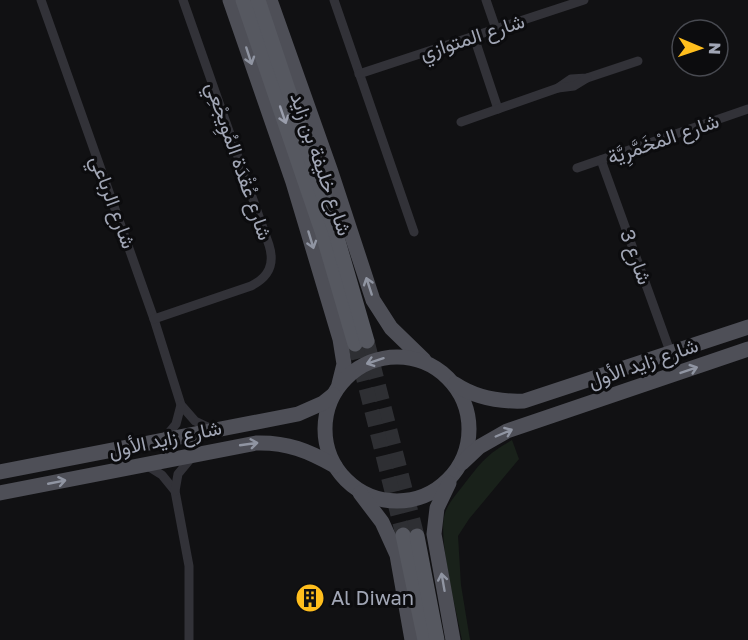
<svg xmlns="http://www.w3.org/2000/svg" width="748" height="640" font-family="'Golos Text',Vazirmatn,sans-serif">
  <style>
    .green { fill: #19211a }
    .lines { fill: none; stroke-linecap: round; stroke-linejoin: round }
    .trunk-tunnel { stroke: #2e2f33; stroke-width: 15; stroke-dasharray: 15 8; stroke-linecap: butt }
    .minor { stroke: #323238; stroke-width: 9 }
    .primary { stroke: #4e4f57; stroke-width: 15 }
    .trunk { stroke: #565860; stroke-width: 15 }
    .oneway { stroke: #9095a2 }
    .oneway2 { stroke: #9a9eac }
    .labels { text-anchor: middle; stroke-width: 6; stroke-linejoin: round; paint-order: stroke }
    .street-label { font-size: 20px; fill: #a1a6b5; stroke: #0c0c0e }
    .poi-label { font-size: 20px; fill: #a1a6b5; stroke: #0c0c0e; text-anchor: start }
  </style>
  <rect width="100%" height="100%" fill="#111113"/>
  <path class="green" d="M 512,440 L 519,459 L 469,519 L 458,536 L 461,585 L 470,640 L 462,640 C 457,612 437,537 445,513 C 449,501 458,493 465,483 C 482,461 487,454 512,440 Z"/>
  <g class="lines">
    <g class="trunk-tunnel">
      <path d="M 367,341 L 417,536"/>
      <path d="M 355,344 L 403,535"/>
    </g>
    <g class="minor">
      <path d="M 41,0 L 154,319 L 181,405 L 195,421 L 212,429"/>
      <path d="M 334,0 L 414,232"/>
      <path d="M 486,0 L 496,29"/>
      <path d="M 474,37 L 498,109"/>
      <path d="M 359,74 L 584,0"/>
      <path d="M 558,88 L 571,79 L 587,78 L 638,61"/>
      <path d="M 461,122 L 558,88 L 574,86 L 587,78"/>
      <path d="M 601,160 L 671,354"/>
      <path d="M 577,168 L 748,109"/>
      <path d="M 154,319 L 251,286 C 269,277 275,264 269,245 L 183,0"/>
      <path d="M 163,440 L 176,424 L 181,405"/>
      <path d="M 146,465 L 162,475 L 175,491 L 189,566 L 189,640"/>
      <path d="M 175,491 L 178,474 L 192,457"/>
    </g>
    <g class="primary">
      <path d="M 230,0 L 293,182 L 340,339 L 344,364 L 339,384"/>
      <path d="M 270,0 L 331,172 L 373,300 L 391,328 L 424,360"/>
      <circle cx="397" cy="429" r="72"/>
      <path d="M 455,384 C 476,398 499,402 524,401 L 748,327"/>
      <path d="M 462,463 L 479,447 L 507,431 L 748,349"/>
      <path d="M 0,472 L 298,414 L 323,403 L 333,395"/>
      <path d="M 449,483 L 437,508 L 434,534 L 453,640"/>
      <path d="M 0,493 L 256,443 C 287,442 309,451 335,466"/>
      <path d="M 360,493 L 382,522 L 397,555 L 412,640"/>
    </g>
    <g class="trunk">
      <path d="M 243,0 L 322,231 L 355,344"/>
      <path d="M 258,0 L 334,227 L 367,341"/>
      <path d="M 403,535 L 425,640"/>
      <path d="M 417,536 L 437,640"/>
    </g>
  </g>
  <defs><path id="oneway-shaft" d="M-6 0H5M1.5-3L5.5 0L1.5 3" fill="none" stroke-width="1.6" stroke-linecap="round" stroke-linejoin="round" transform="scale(1.5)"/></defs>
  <g class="oneway">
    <use href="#oneway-shaft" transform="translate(249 56) rotate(72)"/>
    <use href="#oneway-shaft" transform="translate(311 240) rotate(73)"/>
    <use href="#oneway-shaft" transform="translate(369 286) rotate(-108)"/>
    <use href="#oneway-shaft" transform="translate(375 361) rotate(162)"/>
    <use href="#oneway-shaft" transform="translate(689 370) rotate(-19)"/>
    <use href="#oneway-shaft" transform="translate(504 433) rotate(-23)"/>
    <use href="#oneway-shaft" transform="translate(249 444) rotate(-8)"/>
    <use href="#oneway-shaft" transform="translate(57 482) rotate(-11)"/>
    <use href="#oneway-shaft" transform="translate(443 582) rotate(-100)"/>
  </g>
  <use class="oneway2" href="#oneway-shaft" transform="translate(283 115) rotate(71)"/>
  <defs>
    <g id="building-disc" transform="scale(1.5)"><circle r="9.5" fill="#ffbe1d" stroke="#0c0c0e"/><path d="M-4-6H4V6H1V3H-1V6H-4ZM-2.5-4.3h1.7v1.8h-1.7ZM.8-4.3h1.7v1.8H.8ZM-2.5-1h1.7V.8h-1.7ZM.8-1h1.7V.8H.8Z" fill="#111"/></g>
  </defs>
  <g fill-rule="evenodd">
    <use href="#building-disc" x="310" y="598"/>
  </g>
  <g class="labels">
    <g class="street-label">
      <text transform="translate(472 37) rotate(-18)" y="7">شارع المتوازي</text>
      <text transform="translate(663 139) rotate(-19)" y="7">شارع المْخَمَّرِيَّة</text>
      <text transform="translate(239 161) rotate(71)" y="7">شارع عُقْدَة المُوِيجْعِي</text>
      <text transform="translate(321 164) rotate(71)" y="7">شارع خليفة بن زايد</text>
      <text transform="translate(113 202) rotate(70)" y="7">شارع الرباعي</text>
      <text transform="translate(636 257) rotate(70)" y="7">شارع 3</text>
      <text transform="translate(643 363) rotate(-19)" y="7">شارع زايد الأول</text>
      <text transform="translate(165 439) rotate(-12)" y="7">شارع زايد الأول</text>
    </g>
    <g class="poi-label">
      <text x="331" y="605">Al Diwan</text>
    </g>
  </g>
  <g transform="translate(700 48) rotate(92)"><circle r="28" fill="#0c0c0e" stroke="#484a51" stroke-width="1.5"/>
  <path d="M0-4.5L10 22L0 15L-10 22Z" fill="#ffbe1d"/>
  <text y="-9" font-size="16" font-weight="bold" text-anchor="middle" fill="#a1a6b5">N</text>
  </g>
</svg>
